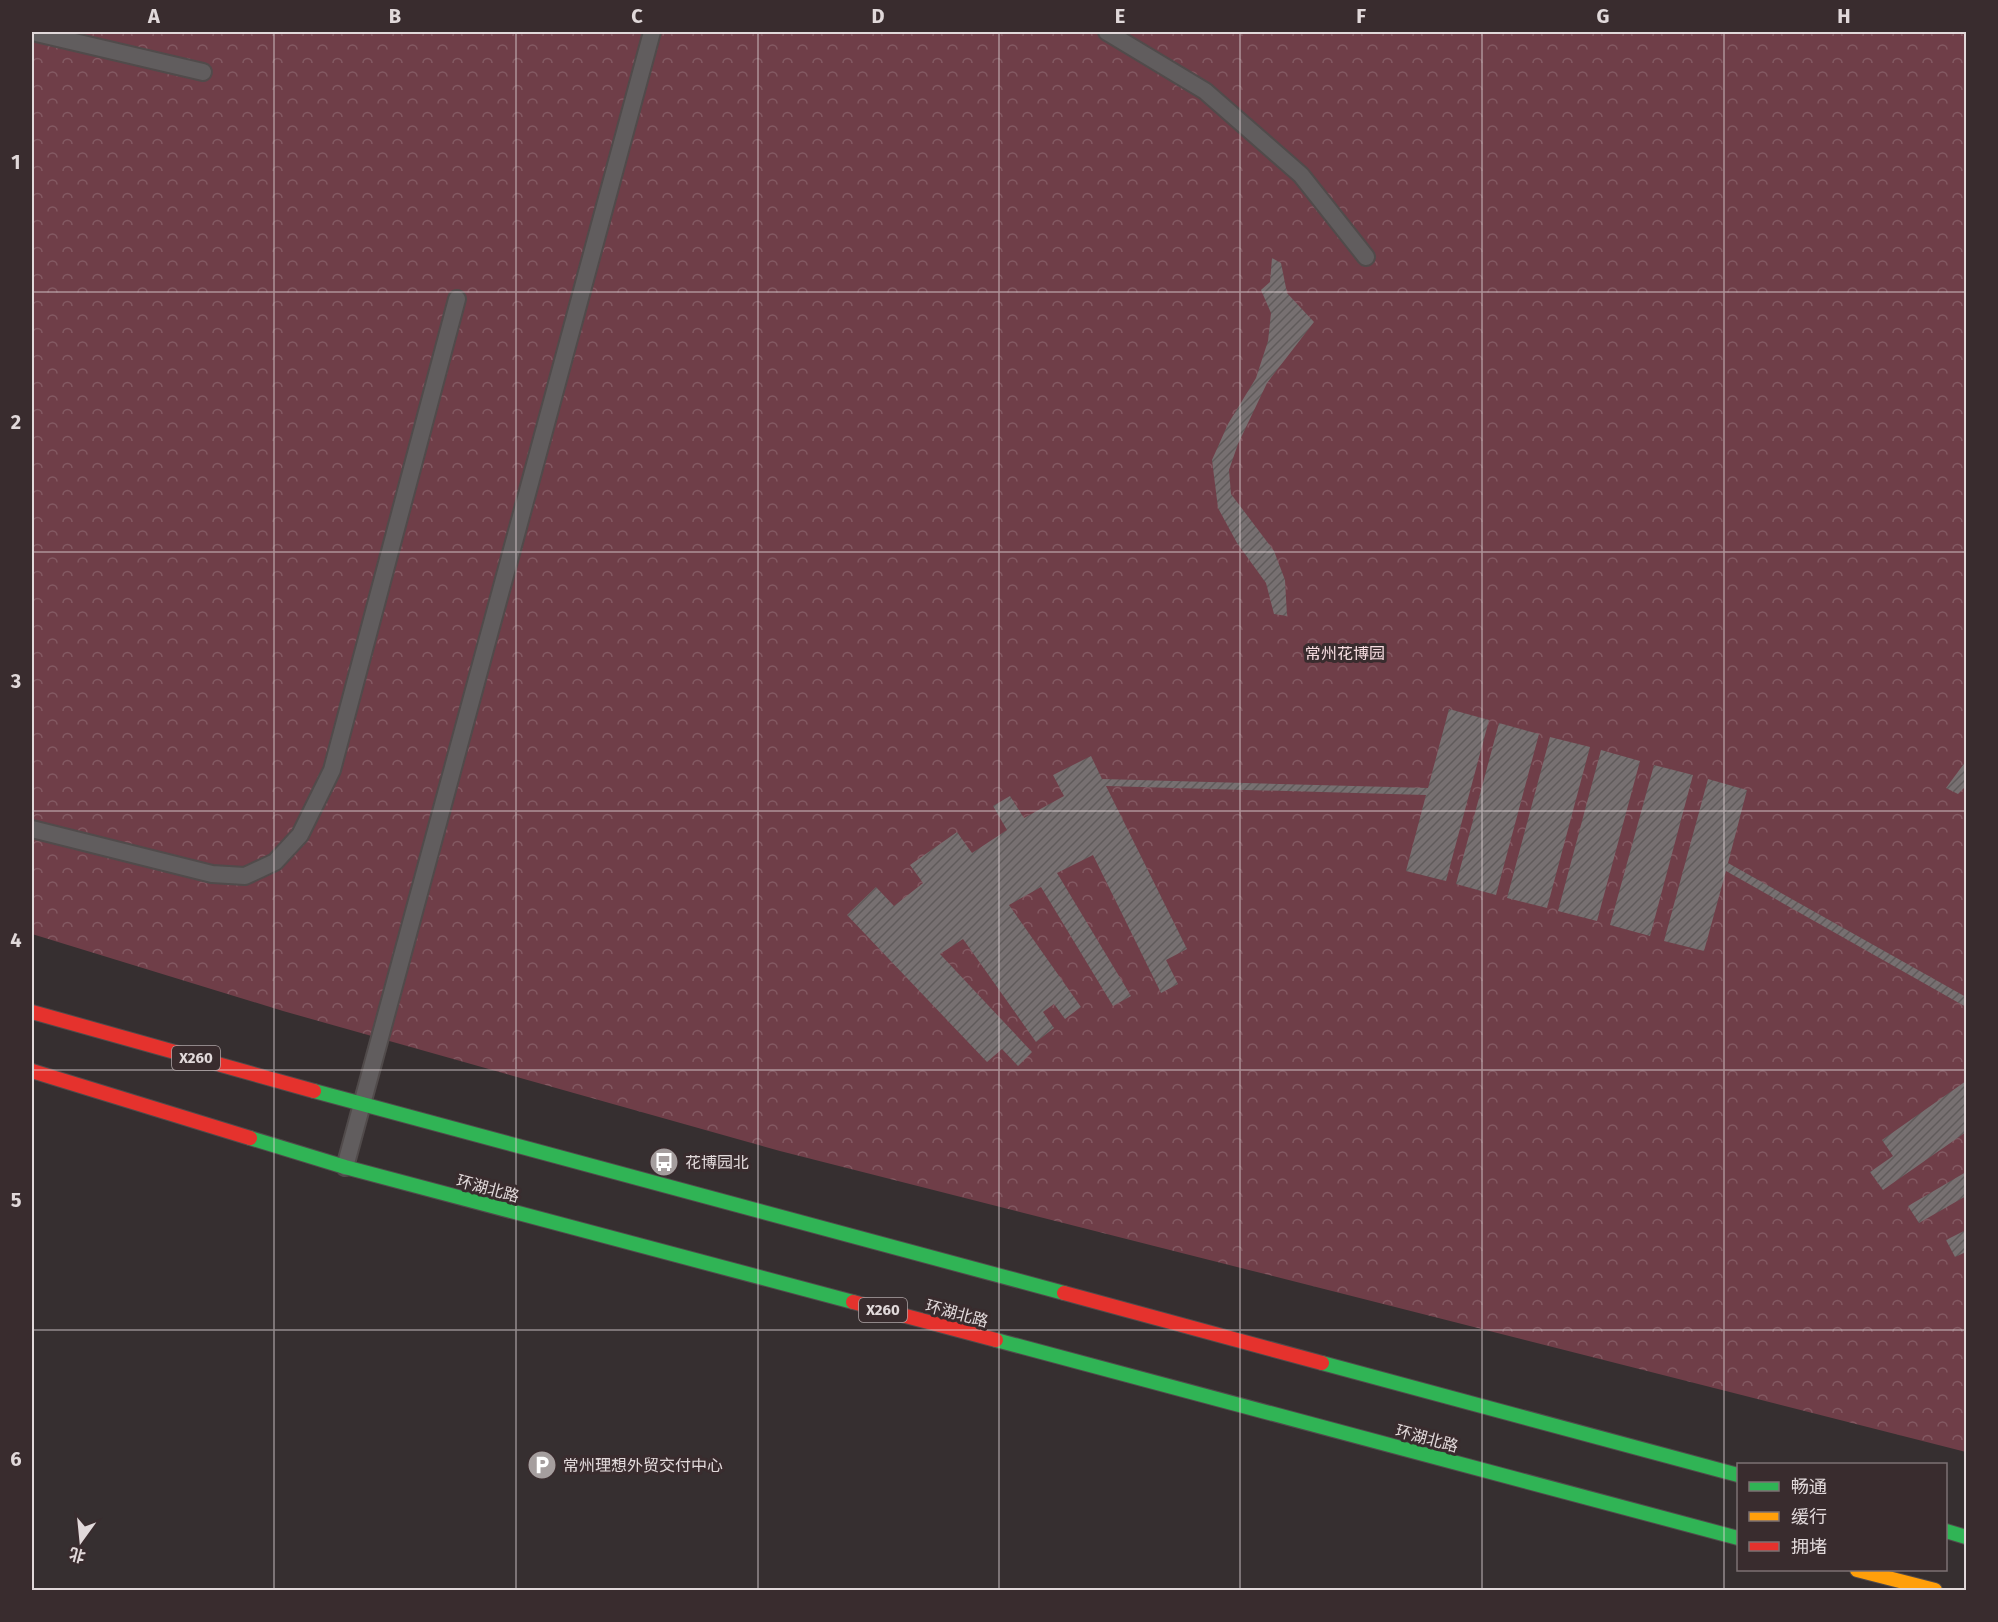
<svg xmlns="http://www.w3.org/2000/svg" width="1998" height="1622" font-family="'Fira Sans','Noto Sans SC',sans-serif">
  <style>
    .park { fill: url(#park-crowns) }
    .building { fill: url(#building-hatch) }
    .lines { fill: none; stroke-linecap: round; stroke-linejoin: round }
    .lane-casing { stroke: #514b4b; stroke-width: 20 }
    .fast-casing { stroke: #514b4b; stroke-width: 16 }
    .slow-casing { stroke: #514b4b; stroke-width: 16 }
    .jam-casing { stroke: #514b4b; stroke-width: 16 }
    .lane { stroke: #615d5e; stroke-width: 16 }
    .fast { stroke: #30b455; stroke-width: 14 }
    .slow { stroke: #ff9f0a; stroke-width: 14 }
    .jam { stroke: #e5322d; stroke-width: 14 }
    .grid { fill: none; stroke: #e1d9da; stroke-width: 1.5; stroke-opacity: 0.55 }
    .labels { text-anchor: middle; stroke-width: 6; stroke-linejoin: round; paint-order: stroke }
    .shield { fill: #392c2e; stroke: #afa5a6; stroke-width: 1.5 }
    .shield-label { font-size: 15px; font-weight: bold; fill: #e1d9da }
    .park-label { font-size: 16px; fill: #f6dce0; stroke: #392c2e }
    .poi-label { font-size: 16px; fill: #e1d9da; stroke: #392c2e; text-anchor: start }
    .street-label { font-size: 16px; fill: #e1d9da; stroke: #392c2e }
    .neatline { fill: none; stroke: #e1d9da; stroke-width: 2 }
    .grid-label { font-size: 20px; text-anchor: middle; font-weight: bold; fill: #e1d9da }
  </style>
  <defs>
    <pattern id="park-crowns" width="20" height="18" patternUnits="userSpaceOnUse" patternTransform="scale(1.5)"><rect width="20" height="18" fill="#6f3e48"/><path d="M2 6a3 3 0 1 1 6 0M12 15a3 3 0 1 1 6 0" fill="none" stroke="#835962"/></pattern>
    <pattern id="building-hatch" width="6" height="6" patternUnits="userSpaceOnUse" patternTransform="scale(1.5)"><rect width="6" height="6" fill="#777071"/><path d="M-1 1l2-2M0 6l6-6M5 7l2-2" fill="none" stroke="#605b5b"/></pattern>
  </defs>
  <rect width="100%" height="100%" fill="#362f30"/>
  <path class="park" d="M 32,32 L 1966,32 L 1966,1452 L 780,1151 L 283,1011 L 32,934 Z"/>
  <g class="building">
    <path d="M 1272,258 L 1281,263 L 1287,293 L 1314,322 L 1267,383 L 1238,444 L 1229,470 L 1231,494 L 1274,551 L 1285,580 L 1287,616 L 1274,614 L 1266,583 L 1237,543 L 1218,508 L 1212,460 L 1228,424 L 1256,378 L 1268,341 L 1271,313 L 1261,290 L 1270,282 Z"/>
    <path d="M 1449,709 L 1489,720 L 1446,881 L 1406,871 L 1426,795 L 1106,786 L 1187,949 L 1166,960 L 1178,984 L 1161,993 L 1093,855 L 1057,873 L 1131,996 L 1113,1006 L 1041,887 L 1009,905 L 1081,1007 L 1065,1019 L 1054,1004 L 1043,1012 L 1054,1028 L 1036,1042 L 963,939 L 940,954 L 1032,1052 L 1018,1066 L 1002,1049 L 987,1062 L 847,915 L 876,887 L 894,906 L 923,883 L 910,865 L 957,832 L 972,853 L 1007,830 L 993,806 L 1010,796 L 1024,818 L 1064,796 L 1053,775 L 1091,756 L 1102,779 L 1428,788 Z"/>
    <path d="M 1499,723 L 1539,734 L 1496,895 L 1456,884 Z"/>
    <path d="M 1550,737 L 1590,747 L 1547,908 L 1507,898 Z"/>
    <path d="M 1601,750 L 1640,761 L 1597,921 L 1558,911 Z"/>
    <path d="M 1966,761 L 1966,786 L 1958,794 L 1946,788 Z"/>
    <path d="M 1654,765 L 1693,775 L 1650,936 L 1610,925 Z"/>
    <path d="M 1708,779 L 1747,790 L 1728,863 L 1966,997 L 1966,1007 L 1726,871 L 1704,951 L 1664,941 Z"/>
    <path d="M 1966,1081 L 1966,1132 L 1883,1190 L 1870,1172 L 1893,1156 L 1882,1140 Z"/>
    <path d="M 1966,1172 L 1966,1196 L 1919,1223 L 1908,1206 Z"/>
    <path d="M 1966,1230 L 1966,1252 L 1955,1257 L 1946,1240 Z"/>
  </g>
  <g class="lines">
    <g class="lane-casing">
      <g id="lane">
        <path d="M 32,32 L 203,72"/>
        <path d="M 1107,32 L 1205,91 L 1301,175 L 1366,257"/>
        <path d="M 32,829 L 212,874 L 245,876 L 275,862 L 300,835 L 332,770 L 457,299"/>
        <path d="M 345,1167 L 652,32"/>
      </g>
    </g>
    <g class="fast-casing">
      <g id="fast">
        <path d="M 314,1091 L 1064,1293"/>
        <path d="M 250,1138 L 345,1167 L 853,1302"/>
        <path d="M 996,1340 L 1738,1538"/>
        <path d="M 1322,1363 L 1738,1475"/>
        <path d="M 1946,1531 L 1966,1537"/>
      </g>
    </g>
    <g class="slow-casing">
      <path id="slow" d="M 1857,1570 L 1935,1590"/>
    </g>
    <g class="jam-casing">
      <g id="jam">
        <path d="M 32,1012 L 314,1091"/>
        <path d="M 32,1071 L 250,1138"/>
        <path d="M 1064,1293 L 1322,1363"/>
        <path d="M 853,1302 L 996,1340"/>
      </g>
    </g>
    <use href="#lane" class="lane"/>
    <use href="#fast" class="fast"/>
    <use href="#slow" class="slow"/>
    <use href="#jam" class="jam"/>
  </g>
  <path class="grid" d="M 274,32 L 274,1590M 516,32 L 516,1590M 758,32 L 758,1590M 999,32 L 999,1590M 1240,32 L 1240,1590M 1482,32 L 1482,1590M 1724,32 L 1724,1590M 32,292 L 1966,292M 32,552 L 1966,552M 32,811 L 1966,811M 32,1070 L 1966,1070M 32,1330 L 1966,1330"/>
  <defs>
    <g id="bus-disc" transform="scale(1.5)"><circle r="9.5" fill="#a59e9e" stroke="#392c2e"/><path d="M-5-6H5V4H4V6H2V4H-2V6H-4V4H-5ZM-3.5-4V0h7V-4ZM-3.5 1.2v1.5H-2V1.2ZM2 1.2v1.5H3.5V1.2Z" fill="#fff"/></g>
    <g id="parking-disc" transform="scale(1.5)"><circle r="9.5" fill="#a59e9e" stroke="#392c2e"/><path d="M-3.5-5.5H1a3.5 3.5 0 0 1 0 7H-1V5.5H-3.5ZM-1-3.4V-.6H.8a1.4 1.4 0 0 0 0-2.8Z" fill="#fff"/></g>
  </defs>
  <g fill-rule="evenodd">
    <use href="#bus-disc" x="664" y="1162"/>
    <use href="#parking-disc" x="542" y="1465"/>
  </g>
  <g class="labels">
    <g class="shield">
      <rect x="172" y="1046" width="48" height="24" rx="4.5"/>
      <rect x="859" y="1298" width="48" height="24" rx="4.5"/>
    </g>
    <g class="shield-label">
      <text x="196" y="1063">X260</text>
      <text x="883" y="1315">X260</text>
    </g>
    <g class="park-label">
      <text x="1345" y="659">常州花博园</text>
    </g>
    <g class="poi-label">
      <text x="685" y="1168">花博园北</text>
      <text x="563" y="1471">常州理想外贸交付中心</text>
    </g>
    <g class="street-label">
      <text transform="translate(488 1188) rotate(15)" y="6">环湖北路</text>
      <text transform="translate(957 1313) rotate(15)" y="6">环湖北路</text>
      <text transform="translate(1427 1438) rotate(15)" y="6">环湖北路</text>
    </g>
  </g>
  <rect width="1998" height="1622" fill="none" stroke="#392c2e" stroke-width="66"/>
  <rect x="1737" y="1463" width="210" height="108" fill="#392c2e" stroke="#7c7173" stroke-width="1.5"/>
  <rect x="1749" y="1482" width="30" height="9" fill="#30b455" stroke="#7c7173" stroke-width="1.5"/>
  <text x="1791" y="1493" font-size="18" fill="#e1d9da">畅通</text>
  <rect x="1749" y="1512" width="30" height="9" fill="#ff9f0a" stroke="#7c7173" stroke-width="1.5"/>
  <text x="1791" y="1523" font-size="18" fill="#e1d9da">缓行</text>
  <rect x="1749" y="1542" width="30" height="9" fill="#e5322d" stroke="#7c7173" stroke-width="1.5"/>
  <text x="1791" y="1553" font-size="18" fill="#e1d9da">拥堵</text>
  <g transform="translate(81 1541) rotate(195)" stroke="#392c2e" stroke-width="4.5" paint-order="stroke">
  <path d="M0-4.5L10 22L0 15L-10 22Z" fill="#e1d9da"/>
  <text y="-9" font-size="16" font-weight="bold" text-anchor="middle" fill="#e1d9da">北</text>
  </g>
  <rect x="33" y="33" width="1932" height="1556" class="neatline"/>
  <g class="grid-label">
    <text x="154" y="23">A</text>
    <text x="395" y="23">B</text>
    <text x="637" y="23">C</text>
    <text x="878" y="23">D</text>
    <text x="1120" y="23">E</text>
    <text x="1361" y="23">F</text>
    <text x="1603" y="23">G</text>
    <text x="1844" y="23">H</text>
    <text x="16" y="169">1</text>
    <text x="16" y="429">2</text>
    <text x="16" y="688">3</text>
    <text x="16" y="947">4</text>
    <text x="16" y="1207">5</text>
    <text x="16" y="1466">6</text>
  </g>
</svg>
